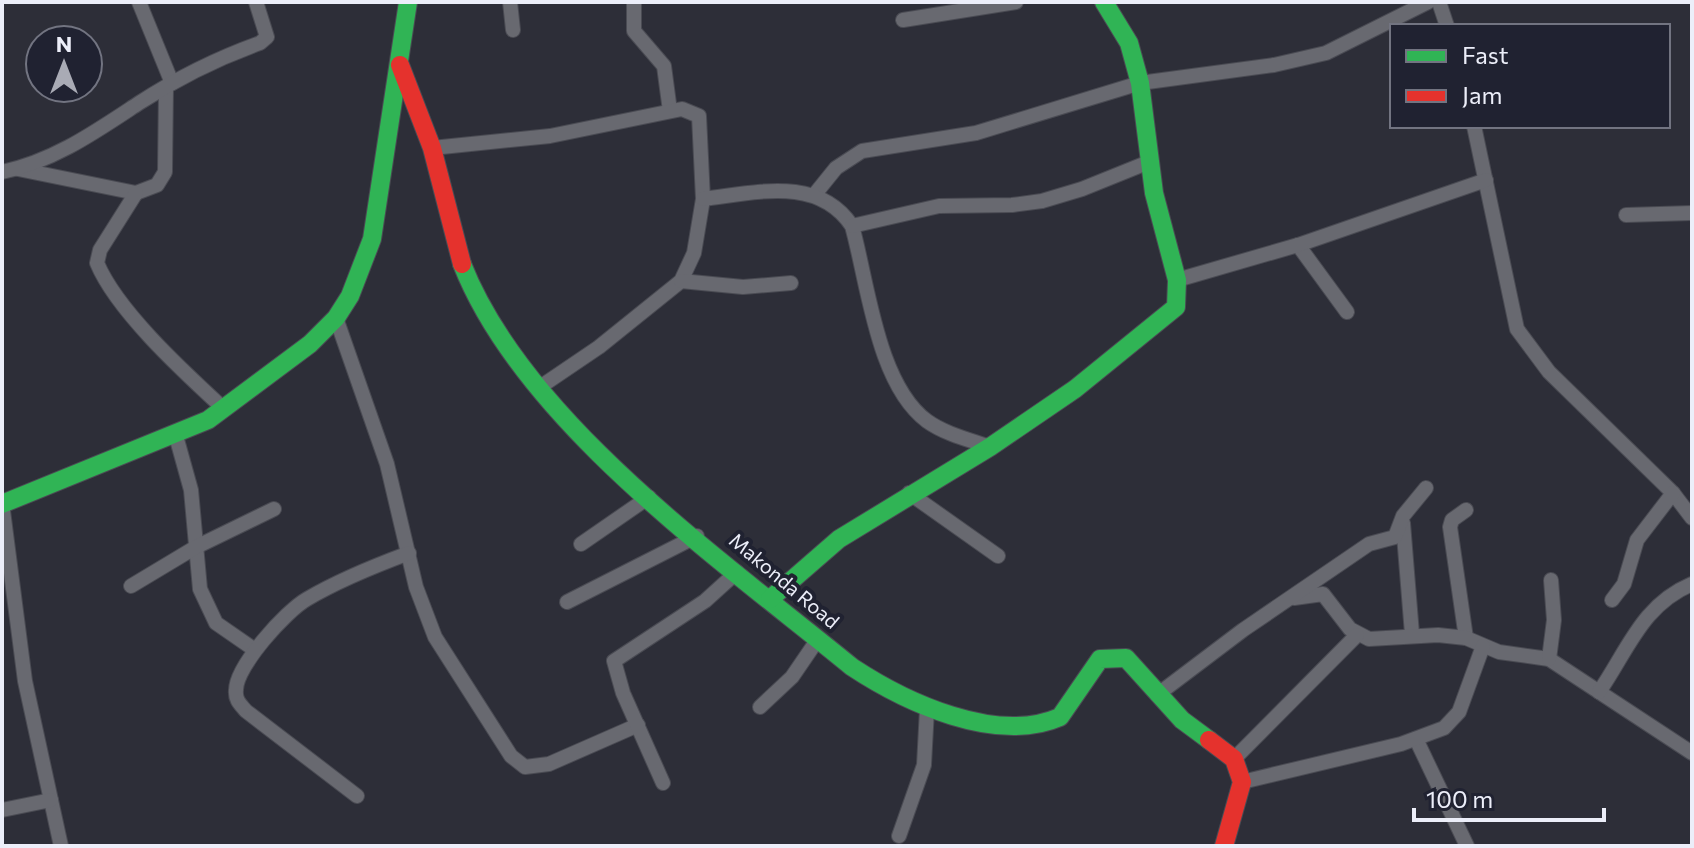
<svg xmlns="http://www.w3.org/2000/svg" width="1694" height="848" font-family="Commissioner,sans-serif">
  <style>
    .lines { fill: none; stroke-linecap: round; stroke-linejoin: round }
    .street-casing { stroke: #4a4b53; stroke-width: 16 }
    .fast-casing { stroke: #4a4b53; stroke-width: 20 }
    .jam-casing { stroke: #4a4b53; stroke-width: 20 }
    .street { stroke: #686970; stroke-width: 14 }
    .fast { stroke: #30b455; stroke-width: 18 }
    .jam { stroke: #e5322d; stroke-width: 18 }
    .labels { text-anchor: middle; stroke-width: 8; stroke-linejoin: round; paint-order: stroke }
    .street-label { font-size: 20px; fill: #eceef9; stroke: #202231 }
  </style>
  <rect width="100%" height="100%" fill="#2d2e38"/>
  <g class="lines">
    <g class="street-casing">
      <g id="street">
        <path d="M 139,2 L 172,83"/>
        <path d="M 510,2 L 513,30"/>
        <path d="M 634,2 L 634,31 L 664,66 L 670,111"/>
        <path d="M 1439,2 L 1447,26"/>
        <path d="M 903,20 L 1016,2"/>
        <path d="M 1474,126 L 1517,329 L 1549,372 L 1673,493 L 1692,518"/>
        <path d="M 432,148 L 550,136 L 682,109 L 699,116 L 703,199 L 694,253 L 681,281 L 599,347 L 540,387"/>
        <path d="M 18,169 L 136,193 L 157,185 L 165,172 L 166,87"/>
        <path d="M 2,172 C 54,161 95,132 139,103 C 176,79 218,58 260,43 L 267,37 L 256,2"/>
        <path d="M 136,193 L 100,250 L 97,263 C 117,311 184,372 223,408"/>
        <path d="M 815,194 L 836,168 L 862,151 L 976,133 L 1140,83 L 1274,65 L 1326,53 L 1428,2"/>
        <path d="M 703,199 C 755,193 818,175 852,226 C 868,283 877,384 927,421 C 945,434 970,440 990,447"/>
        <path d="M 1626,215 L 1692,213"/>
        <path d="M 852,226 L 939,206 L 1012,205 L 1042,201 L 1082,189 L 1149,162"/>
        <path d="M 1298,245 L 1347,312"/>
        <path d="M 1177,280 L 1298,245 L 1486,180"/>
        <path d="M 681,281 L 743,287 L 791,283"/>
        <path d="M 336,318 L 387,464 L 416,587 L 435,637 L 511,756 L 525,767 L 549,764 L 638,725"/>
        <path d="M 176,436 L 191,490 L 200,589 L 216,623 L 255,650"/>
        <path d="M 909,493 L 998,556"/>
        <path d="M 2,503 L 25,681 L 61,846"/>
        <path d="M 1466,510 L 1452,520 L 1450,527 L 1466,638"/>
        <path d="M 1403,523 L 1412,634"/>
        <path d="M 581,544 L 649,497"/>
        <path d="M 131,586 L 196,547 L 274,509"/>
        <path d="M 1294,598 L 1323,594 L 1350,629 L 1369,639 L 1438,635 L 1466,638 L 1499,652 L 1549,659 L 1692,753"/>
        <path d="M 1612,600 L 1624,584 L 1637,540 L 1673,493"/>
        <path d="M 567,602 L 697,536"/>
        <path d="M 1549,659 L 1554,620 L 1551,580"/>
        <path d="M 1599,692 C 1628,650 1642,605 1692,584"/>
        <path d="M 1157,695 L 1243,630 L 1369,544 L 1395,537 L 1403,516 L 1426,488"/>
        <path d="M 760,707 L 792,677 L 818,639"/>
        <path d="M 1416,739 L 1467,846"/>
        <path d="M 1234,759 L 1357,635"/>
        <path d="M 1242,782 L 1401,744 L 1444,728 L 1459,712 L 1483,646"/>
        <path d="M 663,783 L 623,693 L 614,661 L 705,601 L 737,572"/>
        <path d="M 357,796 L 246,711 C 240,704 235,700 236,690 C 236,666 286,611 307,599 C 339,580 374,566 409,553"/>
        <path d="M 2,810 L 51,800"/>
        <path d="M 899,836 L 924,765 L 927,709"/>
      </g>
    </g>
    <g class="fast-casing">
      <g id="fast">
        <path d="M 462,264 C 524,422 723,561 852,667 C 905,702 996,745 1060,717 L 1100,659 L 1126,658 L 1182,720 L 1209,740"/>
        <path d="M 2,504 L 208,420 L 310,344 L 336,318 L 350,296 L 372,239 L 408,2"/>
        <path d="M 770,599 L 839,539 L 990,447 L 1075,389 L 1176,307 L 1177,280 L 1154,193 L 1140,83 L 1129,43 L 1104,2"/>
      </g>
    </g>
    <g class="jam-casing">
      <g id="jam">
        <path d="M 400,65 L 432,148 L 462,264"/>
        <path d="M 1209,740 L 1234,759 L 1242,782 L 1224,846"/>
      </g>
    </g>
    <use href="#street" class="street"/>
    <use href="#fast" class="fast"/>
    <use href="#jam" class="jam"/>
  </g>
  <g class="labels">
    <g class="street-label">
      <text transform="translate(784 581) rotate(40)" y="7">Makonda Road</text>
    </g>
  </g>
  <rect width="1694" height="848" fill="none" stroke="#eceef9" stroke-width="8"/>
  <rect x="1390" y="24" width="280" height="104" fill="#202231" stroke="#727481" stroke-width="2"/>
  <rect x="1406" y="50" width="40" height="12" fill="#30b455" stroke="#727481" stroke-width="2"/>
  <text x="1462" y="64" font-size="24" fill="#eceef9">Fast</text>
  <rect x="1406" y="90" width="40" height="12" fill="#e5322d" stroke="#727481" stroke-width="2"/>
  <text x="1462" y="104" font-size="24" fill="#eceef9">Jam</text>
  <g transform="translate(64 64)"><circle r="38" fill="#202231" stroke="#727481" stroke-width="2"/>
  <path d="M0-6L14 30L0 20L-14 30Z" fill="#a9abb5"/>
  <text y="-12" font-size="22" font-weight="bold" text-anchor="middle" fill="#eceef9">N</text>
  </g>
  <path d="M1414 808v12h190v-12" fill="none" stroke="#eceef9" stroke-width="4"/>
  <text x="1426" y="808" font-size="24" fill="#eceef9" stroke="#202231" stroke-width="6" paint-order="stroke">100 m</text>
</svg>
